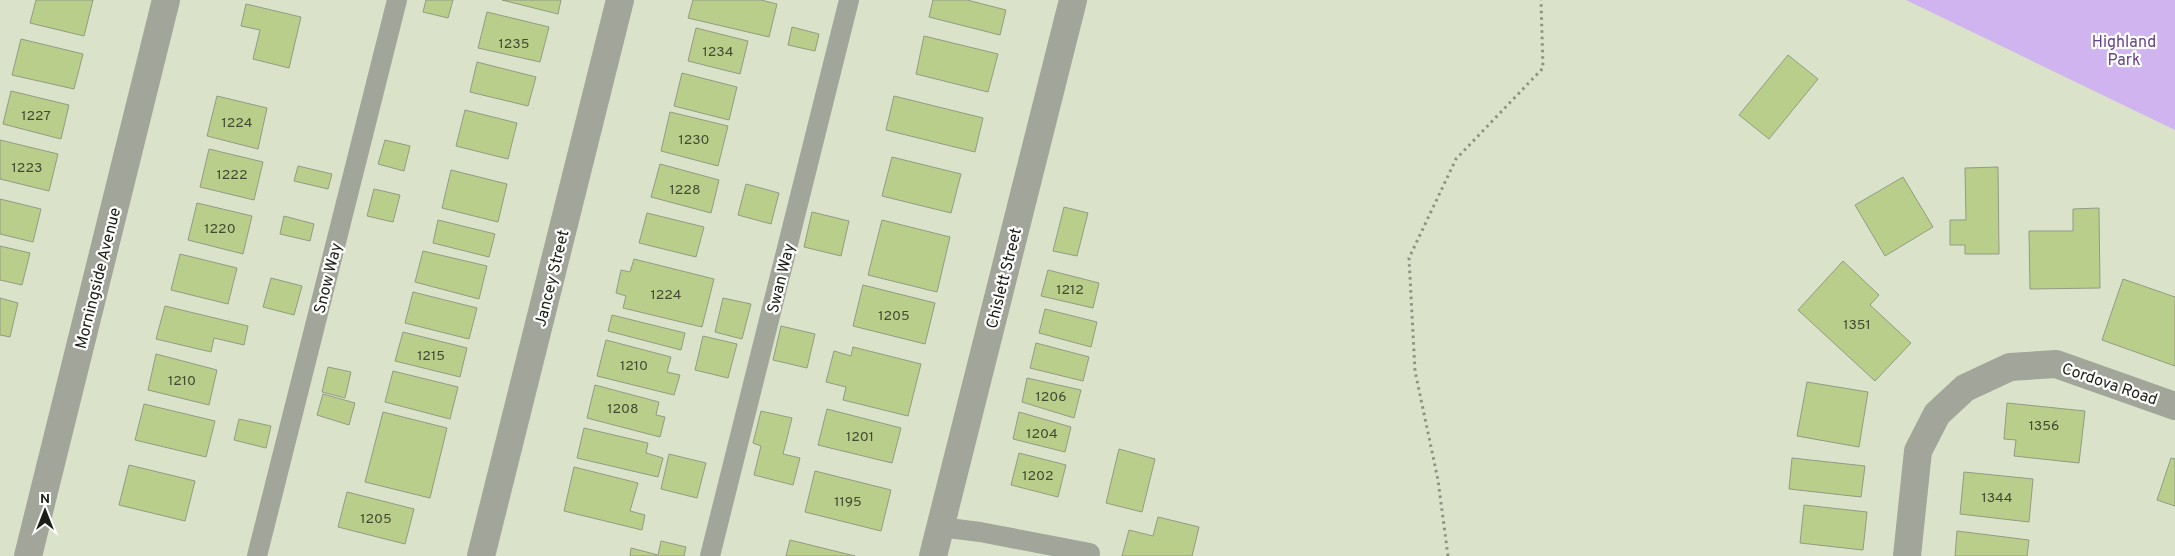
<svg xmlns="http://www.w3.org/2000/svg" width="2175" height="556" font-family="Overpass,sans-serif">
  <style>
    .green { fill: #cfb4f0 }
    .building { fill: #b9ce8a; stroke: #939b83 }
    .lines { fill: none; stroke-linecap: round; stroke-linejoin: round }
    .path { stroke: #8c9380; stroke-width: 3; stroke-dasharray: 2.5 4; stroke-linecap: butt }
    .service { stroke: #a1a59a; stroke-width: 20 }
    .minor { stroke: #a1a59a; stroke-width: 28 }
    .labels { text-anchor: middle; stroke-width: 4.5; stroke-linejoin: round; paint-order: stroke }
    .number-label { font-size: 14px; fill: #424a32 }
    .park-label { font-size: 16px; fill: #67428c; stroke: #fff }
    .street-label { font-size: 16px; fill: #1b1e15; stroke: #fff }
  </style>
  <rect width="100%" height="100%" fill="#dae3c9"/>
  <path class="green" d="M 1906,0 L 2175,0 L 2175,130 Z"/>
  <g class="building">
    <path d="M 36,0 L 93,0 L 84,36 L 30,23 Z"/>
    <path d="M 426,0 L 453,0 L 448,18 L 423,12 Z"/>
    <path d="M 502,0 L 561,0 L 558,14 Z"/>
    <path d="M 693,0 L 761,0 L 777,4 L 769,37 L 688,18 Z"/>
    <path d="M 933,0 L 967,0 L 1006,10 L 1000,35 L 929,17 Z"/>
    <path d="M 246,4 L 301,17 L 289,68 L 253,59 L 260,30 L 241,26 Z"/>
    <path d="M 487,12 L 549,27 L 540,62 L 478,48 Z"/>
    <path d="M 792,27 L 819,34 L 815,51 L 788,45 Z"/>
    <path d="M 696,28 L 748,41 L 740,74 L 688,61 Z"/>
    <path d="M 924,36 L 998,54 L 988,92 L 916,74 Z"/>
    <path d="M 21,39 L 83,54 L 74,89 L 12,75 Z"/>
    <path d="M 1788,55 L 1818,79 L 1769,139 L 1739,115 Z"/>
    <path d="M 477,62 L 536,77 L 528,106 L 470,92 Z"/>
    <path d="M 682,73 L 737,87 L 729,120 L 674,106 Z"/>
    <path d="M 11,91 L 69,105 L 61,139 L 3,124 Z"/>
    <path d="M 217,96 L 267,108 L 258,149 L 207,136 Z"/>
    <path d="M 894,96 L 983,118 L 975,152 L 886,130 Z"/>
    <path d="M 465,110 L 517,123 L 508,159 L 456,146 Z"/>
    <path d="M 670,112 L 728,126 L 718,166 L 661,151 Z"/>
    <path d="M 0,140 L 58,154 L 49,191 L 0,179 Z"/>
    <path d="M 385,140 L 410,146 L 404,171 L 378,164 Z"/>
    <path d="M 209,149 L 263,162 L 254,200 L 200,187 Z"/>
    <path d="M 892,157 L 961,174 L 951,213 L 882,196 Z"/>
    <path d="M 660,164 L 719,180 L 711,213 L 651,197 Z"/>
    <path d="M 298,166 L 332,174 L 328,189 L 294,181 Z"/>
    <path d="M 1998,167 L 1999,254 L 1965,254 L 1965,245 L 1950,245 L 1950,220 L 1966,220 L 1965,168 Z"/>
    <path d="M 451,170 L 507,184 L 498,222 L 442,208 Z"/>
    <path d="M 1903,177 L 1933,227 L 1885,256 L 1855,205 Z"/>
    <path d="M 746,184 L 779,193 L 771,224 L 738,215 Z"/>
    <path d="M 374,189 L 400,195 L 393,222 L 367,216 Z"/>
    <path d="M 0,199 L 41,209 L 33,242 L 0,234 Z"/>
    <path d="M 197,203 L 252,216 L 243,254 L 188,240 Z"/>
    <path d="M 1064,207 L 1088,213 L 1077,256 L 1053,251 Z"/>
    <path d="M 2099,208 L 2100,288 L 2030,289 L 2029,231 L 2073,231 L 2073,209 Z"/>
    <path d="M 812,212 L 849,221 L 841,256 L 804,247 Z"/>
    <path d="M 647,213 L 704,227 L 696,257 L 639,243 Z"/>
    <path d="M 284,216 L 314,224 L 310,241 L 280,234 Z"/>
    <path d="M 438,220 L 495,234 L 489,257 L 433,243 Z"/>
    <path d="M 882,220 L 950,237 L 937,292 L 868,275 Z"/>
    <path d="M 0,246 L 30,253 L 22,285 L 0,280 Z"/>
    <path d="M 423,251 L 487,266 L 479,299 L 415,282 Z"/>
    <path d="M 180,254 L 237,268 L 228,304 L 171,290 Z"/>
    <path d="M 634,259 L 714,279 L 702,327 L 623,308 L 626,296 L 616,293 L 621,270 L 630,272 Z"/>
    <path d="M 1843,261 L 1879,295 L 1870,305 L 1911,343 L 1875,381 L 1798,310 Z"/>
    <path d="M 1048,270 L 1099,283 L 1093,308 L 1041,296 Z"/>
    <path d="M 271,278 L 302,286 L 294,315 L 263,307 Z"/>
    <path d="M 2123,279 L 2175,297 L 2175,366 L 2102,340 Z"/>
    <path d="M 863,285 L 935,303 L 925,344 L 853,326 Z"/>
    <path d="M 413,292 L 477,308 L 469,339 L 405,323 Z"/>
    <path d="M 0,298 L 18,303 L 10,337 L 0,335 Z"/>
    <path d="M 723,298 L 751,304 L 742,339 L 715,332 Z"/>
    <path d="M 165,306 L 248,326 L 244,345 L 214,338 L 211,352 L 156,339 Z"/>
    <path d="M 1045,309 L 1097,322 L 1091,347 L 1039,333 Z"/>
    <path d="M 612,315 L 685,333 L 681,350 L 608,331 Z"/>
    <path d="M 781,326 L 815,334 L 807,368 L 773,360 Z"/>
    <path d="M 403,332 L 467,348 L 460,377 L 395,361 Z"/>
    <path d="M 703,336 L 737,344 L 728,378 L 695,370 Z"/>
    <path d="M 606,340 L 671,357 L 667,372 L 680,375 L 674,395 L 597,376 Z"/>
    <path d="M 1036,343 L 1089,357 L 1083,381 L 1030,368 Z"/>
    <path d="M 853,347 L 921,364 L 908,416 L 843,400 L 846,387 L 826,382 L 834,351 L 851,356 Z"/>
    <path d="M 156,354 L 217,370 L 209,405 L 148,390 Z"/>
    <path d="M 328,367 L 351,372 L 345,398 L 322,392 Z"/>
    <path d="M 393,371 L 458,387 L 450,419 L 385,402 Z"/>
    <path d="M 1027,378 L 1081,390 L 1074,418 L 1022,402 Z"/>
    <path d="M 1807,382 L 1868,392 L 1859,447 L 1797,436 Z"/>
    <path d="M 595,385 L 659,402 L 656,415 L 665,417 L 660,437 L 587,418 Z"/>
    <path d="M 323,394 L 355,403 L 349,425 L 317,415 Z"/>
    <path d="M 2007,403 L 2085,411 L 2079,463 L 2014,456 L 2016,440 L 2004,439 Z"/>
    <path d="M 144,404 L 215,421 L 206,457 L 135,440 Z"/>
    <path d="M 827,409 L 901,428 L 892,463 L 818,445 Z"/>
    <path d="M 761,411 L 792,418 L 783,454 L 800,458 L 793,485 L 754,475 L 761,446 L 753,443 Z"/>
    <path d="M 383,412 L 447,428 L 430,498 L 365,482 Z"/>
    <path d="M 1019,412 L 1071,427 L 1065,452 L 1013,439 Z"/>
    <path d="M 239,419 L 271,426 L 266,448 L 234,440 Z"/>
    <path d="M 584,428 L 648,443 L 646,453 L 663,458 L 658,477 L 577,458 Z"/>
    <path d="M 1119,449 L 1155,459 L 1142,512 L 1106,503 Z"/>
    <path d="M 1019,453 L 1066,465 L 1058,497 L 1011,485 Z"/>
    <path d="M 669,454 L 706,463 L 697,498 L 661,489 Z"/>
    <path d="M 1792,458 L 1865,466 L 1861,497 L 1789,489 Z"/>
    <path d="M 2171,458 L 2175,459 L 2175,506 L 2157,500 Z"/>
    <path d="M 129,465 L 195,481 L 185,521 L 119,505 Z"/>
    <path d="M 574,467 L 638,483 L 630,511 L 645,515 L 642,530 L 564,511 Z"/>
    <path d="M 815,471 L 891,490 L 881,531 L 805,512 Z"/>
    <path d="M 1964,472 L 2033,479 L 2029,522 L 1960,514 Z"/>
    <path d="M 347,492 L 414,509 L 405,544 L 338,527 Z"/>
    <path d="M 1804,505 L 1867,512 L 1863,550 L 1800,543 Z"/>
    <path d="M 1158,517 L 1199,527 L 1192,556 L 1122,556 L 1129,530 L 1153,536 Z"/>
    <path d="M 1957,531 L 2029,540 L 2027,556 L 1955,556 Z"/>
    <path d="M 790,540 L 855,556 L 786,556 Z"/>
    <path d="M 661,541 L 686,547 L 684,556 L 630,556 L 631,548 L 658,555 Z"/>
  </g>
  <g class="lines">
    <path class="path" d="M 1448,556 L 1438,480 L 1415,371 L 1409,258 L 1456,159 L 1543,68 L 1541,0"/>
    <g class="service">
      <path d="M 940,527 L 980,532 L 1090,553"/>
      <path d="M 257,556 L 397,0"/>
      <path d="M 710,556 L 849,0"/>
    </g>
    <g class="minor">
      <path d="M 28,556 L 166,0"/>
      <path d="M 481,556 L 620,0"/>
      <path d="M 933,556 L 1073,0"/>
      <path d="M 1907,556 L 1918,451 L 1937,414 L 1965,388 L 2010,367 L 2056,364 L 2175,406"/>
    </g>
  </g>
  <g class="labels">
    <g class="number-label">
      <text x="514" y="48">1235</text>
      <text x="718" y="56">1234</text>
      <text x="36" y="120">1227</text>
      <text x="237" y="127">1224</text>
      <text x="694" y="144">1230</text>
      <text x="27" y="172">1223</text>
      <text x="232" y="179">1222</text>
      <text x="685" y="194">1228</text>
      <text x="220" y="233">1220</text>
      <text x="1070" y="294">1212</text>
      <text x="666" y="299">1224</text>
      <text x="894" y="320">1205</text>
      <text x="1857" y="329">1351</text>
      <text x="431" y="360">1215</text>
      <text x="634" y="370">1210</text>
      <text x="182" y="385">1210</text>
      <text x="1051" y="401">1206</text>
      <text x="623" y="413">1208</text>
      <text x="2044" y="430">1356</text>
      <text x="1042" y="438">1204</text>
      <text x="860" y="441">1201</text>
      <text x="1038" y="480">1202</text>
      <text x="1997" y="502">1344</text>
      <text x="848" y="506">1195</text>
      <text x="376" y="523">1205</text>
    </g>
    <g class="park-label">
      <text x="2124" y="47">Highland<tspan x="2124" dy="18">Park</tspan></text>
    </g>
    <g class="street-label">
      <text transform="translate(97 278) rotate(-76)" y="6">Morningside Avenue</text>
      <text transform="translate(327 278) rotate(-76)" y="6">Snow Way</text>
      <text transform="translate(551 278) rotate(-76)" y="6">Jancey Street</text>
      <text transform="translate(780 278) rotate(-76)" y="6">Swan Way</text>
      <text transform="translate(1003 278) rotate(-76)" y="6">Chislett Street</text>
      <text transform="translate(2110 383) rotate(19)" y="6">Cordova Road</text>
    </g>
  </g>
  <g transform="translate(45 511)" stroke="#ffffff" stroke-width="4" paint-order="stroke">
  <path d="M0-4L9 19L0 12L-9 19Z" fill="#1b1e15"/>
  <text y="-8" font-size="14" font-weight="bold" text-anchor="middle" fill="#1b1e15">N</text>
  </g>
</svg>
